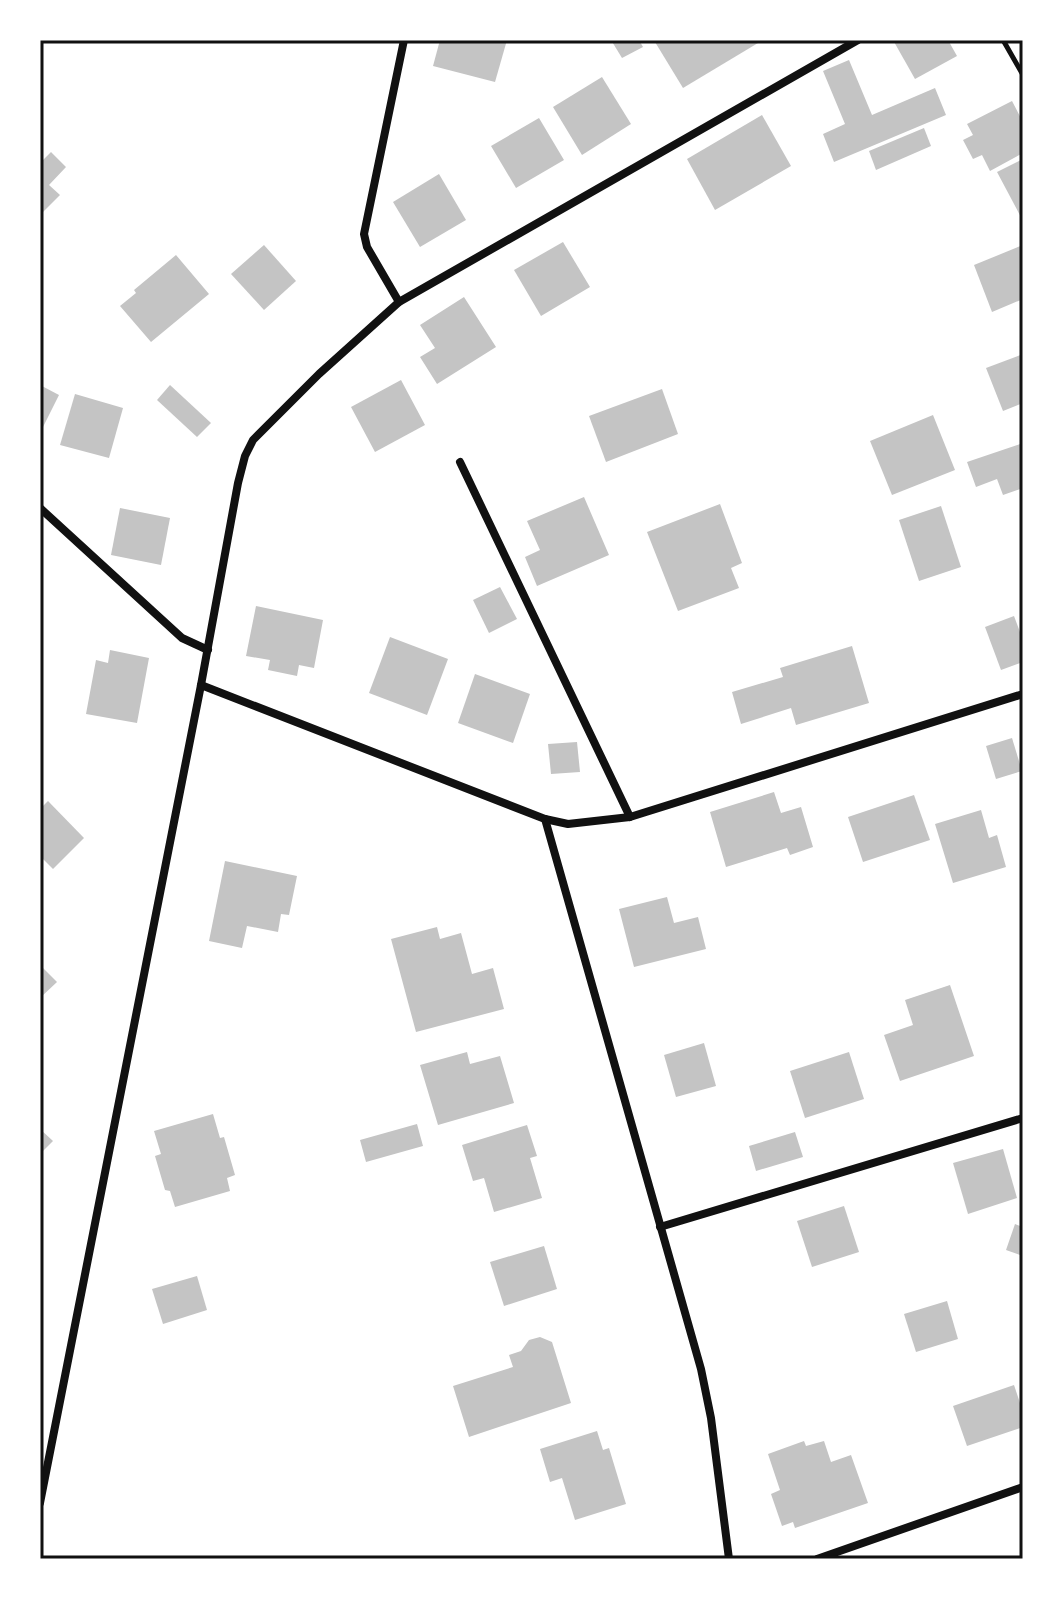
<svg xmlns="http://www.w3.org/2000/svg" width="1063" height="1599" font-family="Overpass,sans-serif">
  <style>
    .building { fill: #c4c4c4 }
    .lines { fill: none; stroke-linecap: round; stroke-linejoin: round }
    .path { stroke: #111; stroke-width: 5 }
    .minor { stroke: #111; stroke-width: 8 }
    .neatline { fill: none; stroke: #111; stroke-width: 3 }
  </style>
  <rect width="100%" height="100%" fill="#fff"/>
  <g class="building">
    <path d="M 440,40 L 507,40 L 495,82 L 433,66 Z"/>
    <path d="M 611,40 L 639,40 L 643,47 L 622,58 Z"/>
    <path d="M 658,40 L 763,40 L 683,88 L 655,42 Z"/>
    <path d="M 893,40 L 948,40 L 957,56 L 915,79 Z"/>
    <path d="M 849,60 L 872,115 L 935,88 L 946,115 L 834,162 L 823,134 L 845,124 L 823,71 Z"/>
    <path d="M 602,77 L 631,124 L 582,155 L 553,107 Z"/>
    <path d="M 1012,101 L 1023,122 L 1023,153 L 990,171 L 982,155 L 973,159 L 963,140 L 973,135 L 967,124 Z"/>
    <path d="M 762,115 L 791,166 L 715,210 L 687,159 Z"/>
    <path d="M 539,118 L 564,160 L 516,188 L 491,146 Z"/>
    <path d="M 924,128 L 931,146 L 876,170 L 869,151 Z"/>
    <path d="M 51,152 L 66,167 L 49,185 L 60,195 L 40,215 L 40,163 Z"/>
    <path d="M 1023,159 L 1023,221 L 997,172 Z"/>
    <path d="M 439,174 L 466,220 L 420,247 L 393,202 Z"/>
    <path d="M 563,242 L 590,287 L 541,316 L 514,270 Z"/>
    <path d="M 264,245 L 296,281 L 264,310 L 231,274 Z"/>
    <path d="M 1023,245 L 1023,299 L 992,312 L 974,265 Z"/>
    <path d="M 176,255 L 209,294 L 151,342 L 120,306 L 136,293 L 134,290 Z"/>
    <path d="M 464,297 L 496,347 L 437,384 L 420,357 L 435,348 L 420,325 Z"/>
    <path d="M 1023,354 L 1023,403 L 1003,411 L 986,368 Z"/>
    <path d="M 401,380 L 425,425 L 375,452 L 351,407 Z"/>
    <path d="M 40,385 L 59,395 L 40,433 Z"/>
    <path d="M 170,385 L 211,423 L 197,437 L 157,400 Z"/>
    <path d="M 662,389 L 678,434 L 606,462 L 589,416 Z"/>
    <path d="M 75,394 L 123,408 L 109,458 L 60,445 Z"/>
    <path d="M 933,415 L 955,470 L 892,495 L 870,441 Z"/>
    <path d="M 1023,443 L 1023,488 L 1003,495 L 997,479 L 976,487 L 967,462 Z"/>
    <path d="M 584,497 L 609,555 L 537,586 L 525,557 L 540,550 L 527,521 Z"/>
    <path d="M 720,504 L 742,563 L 731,568 L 739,588 L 678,611 L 647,532 Z"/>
    <path d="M 941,506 L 961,567 L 919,581 L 899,520 Z"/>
    <path d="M 120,508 L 170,518 L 161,565 L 111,555 Z"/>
    <path d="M 500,587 L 517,619 L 489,633 L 473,600 Z"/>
    <path d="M 256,606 L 323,620 L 314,668 L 299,665 L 297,676 L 268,670 L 270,660 L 246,656 Z"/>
    <path d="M 1014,616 L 1023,640 L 1023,662 L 1001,670 L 985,627 Z"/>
    <path d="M 390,637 L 448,659 L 427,715 L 369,693 Z"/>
    <path d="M 852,646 L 869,703 L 796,725 L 791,708 L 741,724 L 732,692 L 783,677 L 780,668 Z"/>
    <path d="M 110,650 L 149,658 L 137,723 L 86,714 L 96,660 L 108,663 Z"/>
    <path d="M 475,674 L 530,694 L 513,743 L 458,723 Z"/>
    <path d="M 1012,738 L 1022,771 L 996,779 L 986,746 Z"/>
    <path d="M 577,742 L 580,772 L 551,774 L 548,744 Z"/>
    <path d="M 774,792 L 781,813 L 801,807 L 813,847 L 790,855 L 787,848 L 726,867 L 710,812 Z"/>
    <path d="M 914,795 L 930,840 L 863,862 L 848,817 Z"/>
    <path d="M 48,801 L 84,838 L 53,869 L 40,856 L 40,809 Z"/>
    <path d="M 981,810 L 989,838 L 997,835 L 1006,867 L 953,883 L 935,824 Z"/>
    <path d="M 225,861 L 297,876 L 289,915 L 281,914 L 278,932 L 247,926 L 242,948 L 209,941 Z"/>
    <path d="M 667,897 L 674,923 L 698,917 L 706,949 L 634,967 L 619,909 Z"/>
    <path d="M 437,927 L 440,939 L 461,933 L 472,974 L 493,968 L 504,1009 L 416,1032 L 391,939 Z"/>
    <path d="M 40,965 L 57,982 L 40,998 Z"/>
    <path d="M 950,985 L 974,1056 L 900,1081 L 884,1035 L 913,1025 L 905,1000 Z"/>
    <path d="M 704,1043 L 716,1086 L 676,1097 L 664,1055 Z"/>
    <path d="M 467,1052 L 470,1064 L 500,1056 L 514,1103 L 438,1125 L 420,1065 Z"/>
    <path d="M 849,1052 L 864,1099 L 805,1118 L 790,1071 Z"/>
    <path d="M 213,1114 L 220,1138 L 224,1137 L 235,1175 L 227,1178 L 230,1191 L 175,1207 L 170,1191 L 165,1190 L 155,1156 L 161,1154 L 154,1131 Z"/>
    <path d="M 417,1124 L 423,1146 L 366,1162 L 360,1140 Z"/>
    <path d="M 527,1125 L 537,1156 L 530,1158 L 542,1198 L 494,1212 L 484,1178 L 473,1181 L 462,1145 Z"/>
    <path d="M 40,1129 L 53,1141 L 40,1154 Z"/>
    <path d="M 795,1132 L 803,1157 L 756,1171 L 749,1146 Z"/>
    <path d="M 1003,1149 L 1017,1198 L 968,1214 L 953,1163 Z"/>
    <path d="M 844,1206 L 859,1252 L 812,1267 L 797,1221 Z"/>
    <path d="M 1015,1224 L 1023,1227 L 1020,1255 L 1006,1250 Z"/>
    <path d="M 544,1246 L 557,1289 L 504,1306 L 490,1262 Z"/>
    <path d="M 197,1276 L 207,1310 L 163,1324 L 152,1289 Z"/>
    <path d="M 947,1301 L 958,1339 L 916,1352 L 904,1314 Z"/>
    <path d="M 540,1337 L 552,1342 L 571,1403 L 469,1437 L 453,1386 L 513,1367 L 509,1355 L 521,1351 L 529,1340 Z"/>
    <path d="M 1014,1385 L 1023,1412 L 1023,1427 L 967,1446 L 953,1406 Z"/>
    <path d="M 597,1431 L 603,1450 L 609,1448 L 626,1504 L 575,1520 L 562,1478 L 550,1482 L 540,1449 Z"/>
    <path d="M 804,1441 L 806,1446 L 824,1441 L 831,1462 L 851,1455 L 868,1503 L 795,1528 L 793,1522 L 782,1526 L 771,1494 L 780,1490 L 768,1454 Z"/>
  </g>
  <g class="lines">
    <path class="path" d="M 1003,40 L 1023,75"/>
    <g class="minor">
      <path d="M 399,302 L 367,247 L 364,234 L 404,40"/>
      <path d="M 460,462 L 630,817"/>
      <path d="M 40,508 L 182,638 L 208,650"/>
      <path d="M 201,685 L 545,819 L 568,824 L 630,817 L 1023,694"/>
      <path d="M 545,819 L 701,1369 L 711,1418 L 729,1559"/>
      <path d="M 660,1227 L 1023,1118"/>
      <path d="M 40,1503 L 201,685 L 238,483 L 245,456 L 253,440 L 319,374 L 399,302 L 858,40"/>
      <path d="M 817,1559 L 1023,1487"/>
    </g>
  </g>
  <rect width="1063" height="1599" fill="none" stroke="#ffffff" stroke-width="84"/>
  <rect x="42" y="42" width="979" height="1515" class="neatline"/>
</svg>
